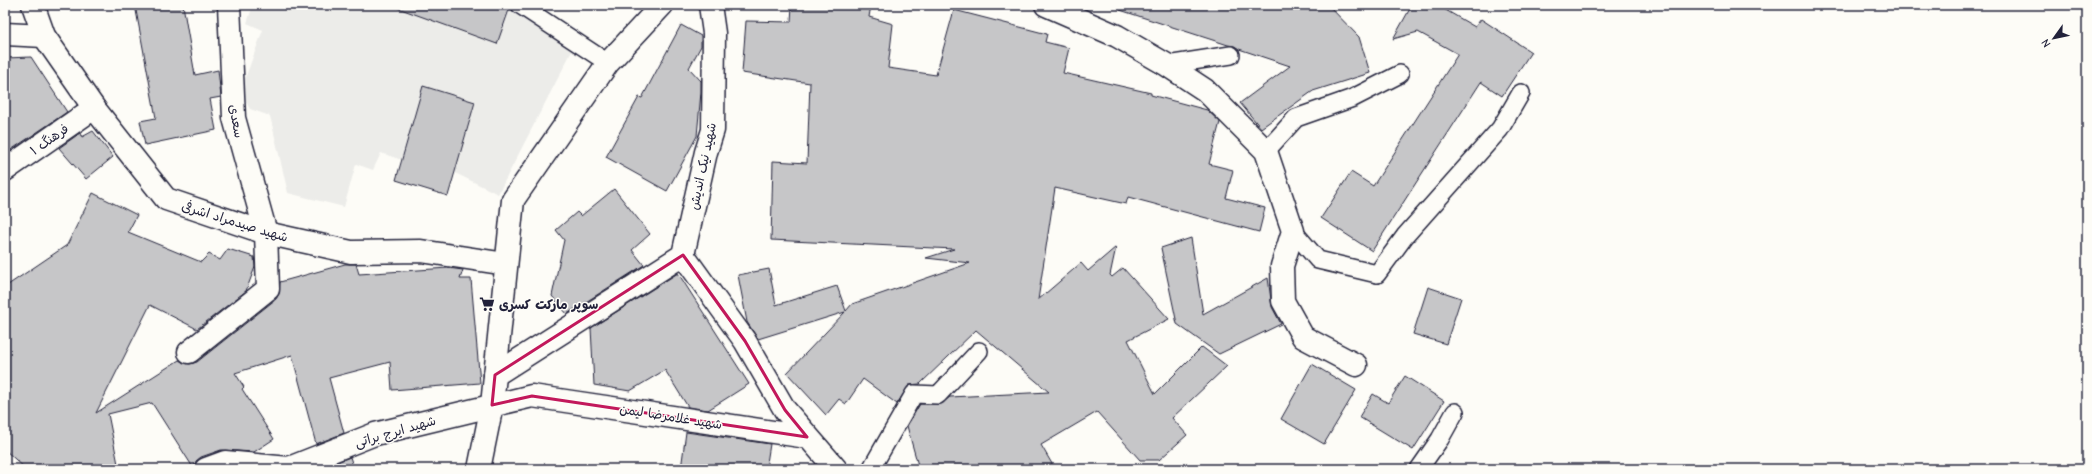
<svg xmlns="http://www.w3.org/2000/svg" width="2092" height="474" font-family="'Comic Neue','Playpen Sans Arabic',sans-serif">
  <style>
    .built { fill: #ecece9 }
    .building { fill: #c6c6c8; stroke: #22223b }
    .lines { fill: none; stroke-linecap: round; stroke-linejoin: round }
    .lane-casing { stroke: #22223b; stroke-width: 20 }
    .street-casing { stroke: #22223b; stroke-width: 25 }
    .secondary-casing { stroke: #22223b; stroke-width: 25 }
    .lane { stroke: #fdfcf7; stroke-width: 17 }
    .street { stroke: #fdfcf7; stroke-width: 22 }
    .secondary { stroke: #fdfcf7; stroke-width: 22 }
    .marked { fill: none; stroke: #c2185b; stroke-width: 3; stroke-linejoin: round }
    .labels { text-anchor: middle; stroke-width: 3; stroke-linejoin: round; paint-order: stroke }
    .street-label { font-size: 13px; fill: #22223b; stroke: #fdfcf7 }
    .poi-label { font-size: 13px; font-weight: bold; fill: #22223b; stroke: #fdfcf7; text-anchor: start }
  </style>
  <rect width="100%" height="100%" fill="#fdfcf7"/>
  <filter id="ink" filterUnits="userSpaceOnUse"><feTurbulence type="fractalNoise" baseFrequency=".025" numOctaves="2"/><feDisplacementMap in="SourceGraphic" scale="8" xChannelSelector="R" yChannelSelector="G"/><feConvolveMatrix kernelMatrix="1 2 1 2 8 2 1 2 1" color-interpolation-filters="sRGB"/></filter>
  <g filter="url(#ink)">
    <path class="built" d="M 253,5 L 502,5 L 510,8 L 572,51 L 498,194 L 455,173 L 448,196 L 396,180 L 402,160 L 381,153 L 373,170 L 356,164 L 344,207 L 288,193 L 270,116 L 250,109 L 240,92 L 263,30 L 247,23 Z"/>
    <g class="building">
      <path d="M 135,5 L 183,5 L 195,75 L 218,70 L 221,97 L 210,99 L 216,130 L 145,145 L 140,121 L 156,118 Z"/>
      <path d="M 399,5 L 510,5 L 510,7 L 497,44 L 398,8 Z"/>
      <path d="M 792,5 L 871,5 L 869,17 L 893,24 L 888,68 L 936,75 L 954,10 L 1047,34 L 1045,42 L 1069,48 L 1063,73 L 1151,93 L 1151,95 L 1207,110 L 1220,122 L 1209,164 L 1233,170 L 1226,198 L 1265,208 L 1259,232 L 1128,197 L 1126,204 L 1055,188 L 1038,300 L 1081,263 L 1088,271 L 1116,247 L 1110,275 L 1112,277 L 1123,268 L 1169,319 L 1128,340 L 1155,394 L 1202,347 L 1227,366 L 1172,418 L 1187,435 L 1159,460 L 1140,460 L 1097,412 L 1041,445 L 1055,469 L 919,469 L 907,426 L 920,404 L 941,404 L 950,397 L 1049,392 L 976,330 L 920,384 L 909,385 L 897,404 L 863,379 L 846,404 L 839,399 L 826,415 L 787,373 L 845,312 L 758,339 L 747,322 L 738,275 L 769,269 L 776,305 L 837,286 L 846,311 L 852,304 L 970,263 L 926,258 L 954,249 L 771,240 L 773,161 L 807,163 L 810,83 L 742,73 L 746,21 L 791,22 Z"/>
      <path d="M 1120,5 L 1328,5 L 1359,37 L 1370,73 L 1313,91 L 1261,128 L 1240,103 L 1290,66 L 1239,49 L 1234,46 L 1228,45 L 1120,10 Z"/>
      <path d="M 1412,5 L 1437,5 L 1475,27 L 1481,19 L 1531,52 L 1502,96 L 1481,82 L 1372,251 L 1321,218 L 1351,172 L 1373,186 L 1458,54 L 1418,32 L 1393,39 Z"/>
      <path d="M 681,25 L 701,36 L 701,46 L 689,68 L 701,81 L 701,92 L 697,136 L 667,191 L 606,157 L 639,97 L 642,98 Z"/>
      <path d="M 31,57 L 67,112 L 5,154 L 5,58 Z"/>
      <path d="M 423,86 L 475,102 L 448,196 L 396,180 Z"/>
      <path d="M 93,131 L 113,157 L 86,179 L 59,148 L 80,133 L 82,137 Z"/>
      <path d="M 614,189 L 650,234 L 632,250 L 644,265 L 567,314 L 552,296 L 564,240 L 556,230 L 577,212 L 581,216 Z"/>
      <path d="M 93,193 L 137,215 L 128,232 L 201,262 L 209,254 L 220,260 L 228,249 L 254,257 L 255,267 L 246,291 L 197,329 L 150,305 L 96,413 L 179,360 L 184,363 L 190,364 L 197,362 L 276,299 L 279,294 L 280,282 L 345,264 L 356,264 L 359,274 L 448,268 L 463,270 L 460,279 L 471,279 L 480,383 L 392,390 L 390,362 L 329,378 L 344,433 L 316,444 L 292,355 L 235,373 L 244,387 L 242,389 L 274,439 L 254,452 L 221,450 L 201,457 L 196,461 L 194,469 L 152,403 L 108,414 L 119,469 L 26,469 L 5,450 L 5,287 L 67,245 Z"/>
      <path d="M 1191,238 L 1203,314 L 1268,278 L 1272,307 L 1281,324 L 1219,354 L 1177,324 L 1161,248 Z"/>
      <path d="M 678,273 L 749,384 L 708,410 L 688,407 L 665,370 L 630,391 L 594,385 L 591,328 Z"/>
      <path d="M 1428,287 L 1461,298 L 1446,344 L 1413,334 Z"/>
      <path d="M 1312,364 L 1356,390 L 1324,444 L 1281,419 Z"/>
      <path d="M 1405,376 L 1444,401 L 1413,450 L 1359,417 L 1373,394 L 1388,403 Z"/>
      <path d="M 686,432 L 770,444 L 766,469 L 681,469 Z"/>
      <path d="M 350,457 L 354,469 L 322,469 L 322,468 Z"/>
    </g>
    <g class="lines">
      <g class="lane-casing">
        <g id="lane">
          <path d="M 520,5 L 608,63"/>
          <path d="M 1167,65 L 1231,55"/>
          <path d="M 1266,151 L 1296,118 L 1353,98 L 1400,74"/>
          <path d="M 1293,231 L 1318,260 L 1377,274 L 1405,236 L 1500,129 L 1521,93"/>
          <path d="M 871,469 L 914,394 L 938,395 L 979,351"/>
          <path d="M 1419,469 L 1440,439 L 1455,412"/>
        </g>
      </g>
      <g class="street-casing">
        <g id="street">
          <path d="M 33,5 L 44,36 L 94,108 L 166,199 L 266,233 L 351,252 L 421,251 L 506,264"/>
          <path d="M 1046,5 L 1117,36 L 1167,65 L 1205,90 L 1266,151 L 1293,231 L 1282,266 L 1283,301 L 1303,337 L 1356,365"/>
          <path d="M 5,34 L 44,36"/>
          <path d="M 5,170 L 94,108"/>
          <path d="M 683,255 L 745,341 L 785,410 L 836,469"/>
          <path d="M 189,352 L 268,289 L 266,233 L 234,118 L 229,5"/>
          <path d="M 495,375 L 683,255 L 706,152 L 713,130 L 714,33 L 710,5"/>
          <path d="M 206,469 L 225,462 L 289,468 L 375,434 L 532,396 L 807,437"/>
        </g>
      </g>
      <g class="secondary-casing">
        <path id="secondary" d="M 479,469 L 492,405 L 513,200 L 608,63 L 662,5"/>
      </g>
      <use href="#lane" class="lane"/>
      <use href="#street" class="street"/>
      <use href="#secondary" class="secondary"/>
    </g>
  </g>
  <path class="marked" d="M 683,255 L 745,341 L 785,410 L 807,437 L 532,396 L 492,405 L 495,375 Z"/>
  <defs>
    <g id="supermarket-bare" transform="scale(1.2)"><path d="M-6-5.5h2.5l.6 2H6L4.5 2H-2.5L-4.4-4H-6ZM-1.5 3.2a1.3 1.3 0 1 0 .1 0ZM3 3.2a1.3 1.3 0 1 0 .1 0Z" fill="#22223b" stroke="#fdfcf7" stroke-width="2.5" paint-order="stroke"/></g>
  </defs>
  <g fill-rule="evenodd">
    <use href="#supermarket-bare" x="487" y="304"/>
  </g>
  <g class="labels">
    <g class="street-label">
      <text transform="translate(237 121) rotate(80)" y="5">سعدی</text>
      <text transform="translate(49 139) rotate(-35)" y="5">فرهنگ ۱</text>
      <text transform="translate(702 166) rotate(-78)" y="5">شهید نیک اندیش</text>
      <text transform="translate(235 221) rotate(17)" y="5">شهید صیدمراد اشرفی</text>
      <text transform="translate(671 416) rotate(9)" y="5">شهید غلامرضا لیمن</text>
      <text transform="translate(395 431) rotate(-16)" y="5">شهید ایرج براتی</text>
    </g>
    <g class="poi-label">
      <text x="499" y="309">سوپر مارکت کسری</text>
    </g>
  </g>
  <rect width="2092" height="474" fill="none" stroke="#fdfcf7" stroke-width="20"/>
  <rect x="10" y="10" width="2072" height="454" fill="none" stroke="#22223b" stroke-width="1.5" filter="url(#ink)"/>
  <g transform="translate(2054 38) rotate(237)" stroke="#fdfcf7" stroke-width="3" paint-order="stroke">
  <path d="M0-3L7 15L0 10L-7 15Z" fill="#22223b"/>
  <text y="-6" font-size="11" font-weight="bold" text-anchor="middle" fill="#22223b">N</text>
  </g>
</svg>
